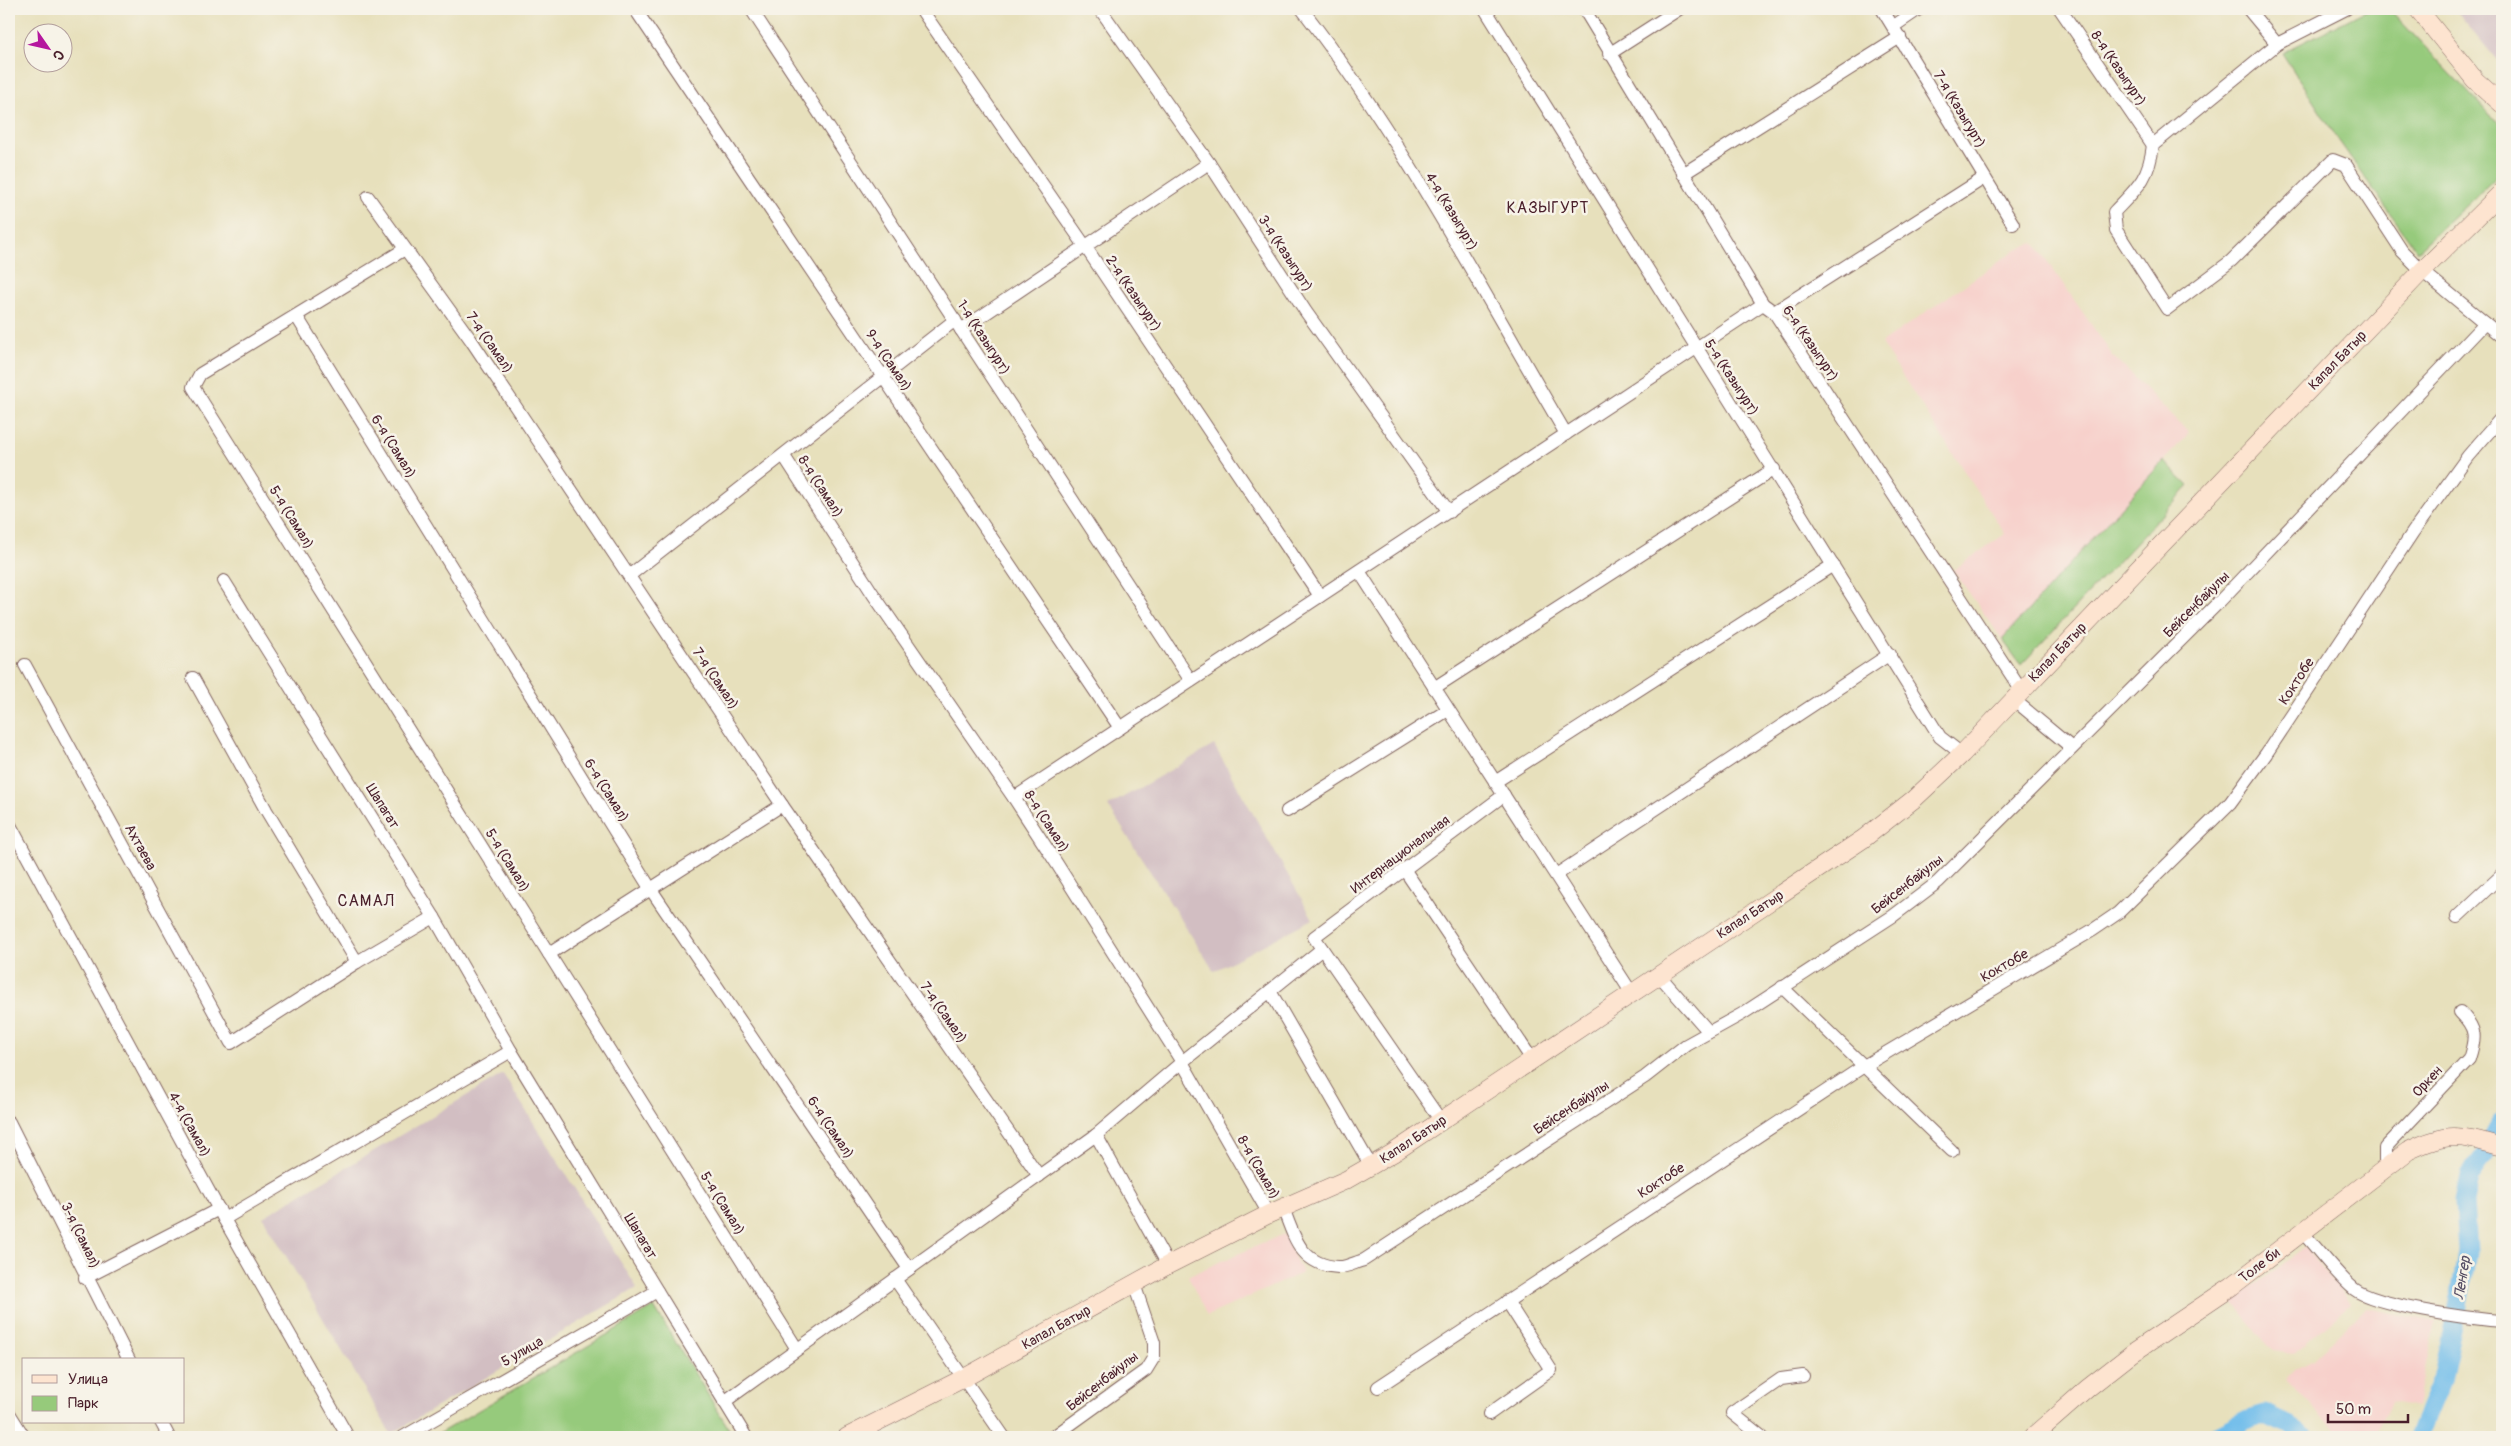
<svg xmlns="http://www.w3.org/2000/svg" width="2511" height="1446" font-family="Pangolin,sans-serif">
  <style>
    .built { fill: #f7d0cb }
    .industrial { fill: #d2bec2 }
    .green { fill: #96ca7b; stroke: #707453 }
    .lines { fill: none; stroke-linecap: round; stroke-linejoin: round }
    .river { stroke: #71bdeb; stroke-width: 19 }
    .minor-casing { stroke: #81635e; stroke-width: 14 }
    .secondary-casing { stroke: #81635e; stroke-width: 19 }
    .minor { stroke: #fff; stroke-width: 12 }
    .secondary { stroke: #fde4d0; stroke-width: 18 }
    .labels { text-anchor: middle; stroke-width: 5; stroke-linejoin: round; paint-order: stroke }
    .street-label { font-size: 14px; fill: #4a1f2b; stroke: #f7f3e8 }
    .water-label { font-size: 15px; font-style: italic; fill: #564e65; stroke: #f7f3e8 }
    .quarter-label { font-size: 16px; letter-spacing: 1px; fill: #4a1f2b; stroke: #f7f3e8 }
  </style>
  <rect width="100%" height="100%" fill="#f7f3e8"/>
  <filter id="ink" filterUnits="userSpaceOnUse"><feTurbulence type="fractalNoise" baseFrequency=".02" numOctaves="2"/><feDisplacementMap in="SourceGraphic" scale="10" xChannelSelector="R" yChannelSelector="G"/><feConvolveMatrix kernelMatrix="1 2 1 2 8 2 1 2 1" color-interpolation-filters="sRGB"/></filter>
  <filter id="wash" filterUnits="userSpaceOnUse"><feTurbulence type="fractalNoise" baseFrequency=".0096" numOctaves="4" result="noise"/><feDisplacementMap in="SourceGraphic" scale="20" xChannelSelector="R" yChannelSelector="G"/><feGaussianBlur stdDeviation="1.12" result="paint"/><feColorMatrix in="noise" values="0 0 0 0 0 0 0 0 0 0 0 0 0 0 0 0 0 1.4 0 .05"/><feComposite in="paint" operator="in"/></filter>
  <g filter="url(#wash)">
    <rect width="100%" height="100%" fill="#e7e0bc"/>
    <g class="built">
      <path d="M 2034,242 L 2113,356 L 2189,433 L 2002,639 L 1953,570 L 2005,534 L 1881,343 L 2014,251 Z"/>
      <path d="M 1284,1234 L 1302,1273 L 1207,1316 L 1188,1276 Z"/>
      <path d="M 2306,1247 L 2351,1303 L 2293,1354 L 2274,1351 L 2232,1303 Z"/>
      <path d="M 2366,1308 L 2435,1322 L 2417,1407 L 2391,1402 L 2374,1437 L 2342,1437 L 2285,1380 L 2295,1369 L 2313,1359 Z"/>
    </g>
    <g class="industrial">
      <path d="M 2455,9 L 2502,9 L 2502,62 L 2500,64 Z"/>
      <path d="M 1214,745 L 1313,919 L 1214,971 L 1108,806 Z"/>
      <path d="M 503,1074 L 637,1288 L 391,1434 L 263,1217 Z"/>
    </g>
    <g class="green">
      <path d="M 2369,9 L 2389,9 L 2489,114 L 2502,124 L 2502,172 L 2417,251 L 2339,141 L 2282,53 Z"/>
      <path d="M 2163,461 L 2189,486 L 2021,665 L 2002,639 Z"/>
      <path d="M 654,1307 L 734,1437 L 433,1437 Z"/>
    </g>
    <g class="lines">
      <g class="river">
        <path d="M 2213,1437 L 2248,1419 L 2264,1414 L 2290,1426 L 2306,1437"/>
        <path d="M 2418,1437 L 2442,1379 L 2458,1307 L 2467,1252 L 2464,1202 L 2469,1177 L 2484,1156 L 2502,1122"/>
      </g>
    </g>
  </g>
  <g filter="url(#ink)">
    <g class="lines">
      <g class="minor-casing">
        <g id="minor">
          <path d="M 635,9 L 1120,728"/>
          <path d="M 751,9 L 1191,681"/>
          <path d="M 921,9 L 1085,246 L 1320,596"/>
          <path d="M 1100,9 L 1209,163 L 1306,312 L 1449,512"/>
          <path d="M 1302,9 C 1404,141 1482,291 1566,434"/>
          <path d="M 1485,9 L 1940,737 L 1962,754"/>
          <path d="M 1584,9 L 1763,304 L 1774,312 L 2021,690"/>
          <path d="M 1882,9 L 2013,224"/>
          <path d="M 2060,9 L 2153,145"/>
          <path d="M 2248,9 L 2277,44"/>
          <path d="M 2346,9 L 2277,44 L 2153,145 C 2149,179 2137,188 2114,212 L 2116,230 L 2167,309 L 2231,261 L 2333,160 L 2346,165 L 2402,251 L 2422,271 L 2502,337"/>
          <path d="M 1894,26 L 1919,9"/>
          <path d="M 1609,54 L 1679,9"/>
          <path d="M 1683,174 L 1900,37"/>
          <path d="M 368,197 L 471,340 L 782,805 L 1039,1176"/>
          <path d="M 405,249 L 200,374 L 193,387 L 797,1349"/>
          <path d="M 1774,312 L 1984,178"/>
          <path d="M 297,317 L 650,888 L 909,1269"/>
          <path d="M 961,330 L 1209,163"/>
          <path d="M 784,456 L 873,594 L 1014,798 L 1057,864 L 1182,1062 L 1269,1214"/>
          <path d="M 1359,571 L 1631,992"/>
          <path d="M 630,575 L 955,320"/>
          <path d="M 224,581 L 434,917 L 511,1051 L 746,1437"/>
          <path d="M 25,665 L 231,1043 L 357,962 L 434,917"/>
          <path d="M 193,678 L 266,810 L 357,962"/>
          <path d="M 1434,688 L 1774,469"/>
          <path d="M 2013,699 L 2072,748"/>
          <path d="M 1495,782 L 1833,565"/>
          <path d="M 1014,798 L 1763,304"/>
          <path d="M 1287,811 L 1448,710"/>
          <path d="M 9,823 L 224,1219 L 348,1437"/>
          <path d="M 1404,869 L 1533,1061"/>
          <path d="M 1556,875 L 1890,654"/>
          <path d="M 2457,917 L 2502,875"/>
          <path d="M 549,954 L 782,805"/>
          <path d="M 1658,974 L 1709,1032"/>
          <path d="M 1782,987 L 1952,1151"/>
          <path d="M 1270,991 L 1371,1166"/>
          <path d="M 1441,1121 L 1314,937 L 1504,795"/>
          <path d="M 9,1122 L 129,1360"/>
          <path d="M 1096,1135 L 1168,1265"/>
          <path d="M 2385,1168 L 2385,1148 L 2469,1059 C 2476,1037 2477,1029 2460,1012"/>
          <path d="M 1283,1208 C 1294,1236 1300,1265 1338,1267 C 1345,1268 1356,1262 1364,1260 L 1645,1077 L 1686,1045 L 1742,1014 L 1893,916 L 1938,882 L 2220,601 L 2485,323"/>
          <path d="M 224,1219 L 511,1051"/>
          <path d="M 2302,1232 C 2318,1249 2336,1274 2354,1289 C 2376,1306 2471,1319 2502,1321"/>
          <path d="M 85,1278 L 219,1209"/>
          <path d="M 895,1279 L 1004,1437"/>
          <path d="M 1378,1387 L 1864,1066 L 2093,930 L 2118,913 L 2230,803 L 2266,754 L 2413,532 L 2468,456 L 2502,417"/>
          <path d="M 724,1402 L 1096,1135 L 1182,1062 L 1322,949"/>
          <path d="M 9,1413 L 24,1437"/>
          <path d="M 1489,1414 L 1551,1370 L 1507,1301"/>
          <path d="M 161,1422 L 169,1437"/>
          <path d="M 403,1437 L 657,1291"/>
          <path d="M 1053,1437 L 1146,1370 L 1154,1357 L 1154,1343 L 1134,1284"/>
          <path d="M 1762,1437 L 1732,1413 L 1781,1379 L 1803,1376"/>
        </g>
      </g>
      <g class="secondary-casing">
        <g id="secondary">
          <path d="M 2418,9 L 2475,80 L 2502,104"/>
          <path d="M 847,1437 L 964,1378 L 1168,1265 L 1269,1214 L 1346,1180 L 1393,1153 L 1863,839 L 1914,799 L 1962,754 L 2422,271 L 2502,192"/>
          <path d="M 2032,1437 L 2088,1388 L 2134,1352 L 2232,1286 L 2408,1151 C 2449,1131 2460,1135 2502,1147"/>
        </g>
      </g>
      <use href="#minor" class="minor"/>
      <use href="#secondary" class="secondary"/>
    </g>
  </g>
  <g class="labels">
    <g class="street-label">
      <text transform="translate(2119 68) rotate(56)" y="5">8-я (Казыгурт)</text>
      <text transform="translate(1960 109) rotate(59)" y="5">7-я (Казыгурт)</text>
      <text transform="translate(1452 211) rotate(59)" y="5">4-я (Казыгурт)</text>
      <text transform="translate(1286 253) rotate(57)" y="5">3-я (Казыгурт)</text>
      <text transform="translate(1134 293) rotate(56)" y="5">2-я (Казыгурт)</text>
      <text transform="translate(984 337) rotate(57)" y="5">1-я (Казыгурт)</text>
      <text transform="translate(490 342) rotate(55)" y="5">7-я (Самал)</text>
      <text transform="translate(1811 343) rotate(56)" y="5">6-я (Казыгурт)</text>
      <text transform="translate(889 360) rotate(56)" y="5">9-я (Самал)</text>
      <text transform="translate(2337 360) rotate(-46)" y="5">Капал Батыр</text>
      <text transform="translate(1732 377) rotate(57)" y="5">5-я (Казыгурт)</text>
      <text transform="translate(394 446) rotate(58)" y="5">6-я (Самал)</text>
      <text transform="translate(821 486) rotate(57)" y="5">8-я (Самал)</text>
      <text transform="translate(292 517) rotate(58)" y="5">5-я (Самал)</text>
      <text transform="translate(2196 604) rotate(-45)" y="5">Бейсенбайулы</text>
      <text transform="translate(2057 652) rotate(-46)" y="5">Капал Батыр</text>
      <text transform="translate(716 678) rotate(56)" y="5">7-я (Самал)</text>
      <text transform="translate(2296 681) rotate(-57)" y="5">Коктобе</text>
      <text transform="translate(607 790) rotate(58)" y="5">6-я (Самал)</text>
      <text transform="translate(383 806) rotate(58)" y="5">Шапагат</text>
      <text transform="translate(1047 821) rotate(57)" y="5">8-я (Самал)</text>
      <text transform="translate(141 847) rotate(61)" y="5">Ахтаева</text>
      <text transform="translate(1400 854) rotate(-37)" y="5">Интернациональная</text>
      <text transform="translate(508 860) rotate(58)" y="5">5-я (Самал)</text>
      <text transform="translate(1907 884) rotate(-38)" y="5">Бейсенбайулы</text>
      <text transform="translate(1750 914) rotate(-33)" y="5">Капал Батыр</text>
      <text transform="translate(2004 965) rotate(-30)" y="5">Коктобе</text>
      <text transform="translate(944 1012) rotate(55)" y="5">7-я (Самал)</text>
      <text transform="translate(2427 1081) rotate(-47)" y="5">Оркен</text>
      <text transform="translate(1571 1107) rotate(-33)" y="5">Бейсенбайулы</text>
      <text transform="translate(190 1124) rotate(61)" y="5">4-я (Самал)</text>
      <text transform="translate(831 1127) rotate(56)" y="5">6-я (Самал)</text>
      <text transform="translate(1413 1139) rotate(-33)" y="5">Капал Батыр</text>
      <text transform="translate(1259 1167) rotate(60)" y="5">8-я (Самал)</text>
      <text transform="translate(1661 1180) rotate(-33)" y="5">Коктобе</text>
      <text transform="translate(723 1203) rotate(58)" y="5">5-я (Самал)</text>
      <text transform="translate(81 1235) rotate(64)" y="5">3-я (Самал)</text>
      <text transform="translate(641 1236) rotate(59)" y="5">Шапагат</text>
      <text transform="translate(2259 1265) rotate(-38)" y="5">Толе би</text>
      <text transform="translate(1056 1327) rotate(-29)" y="5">Капал Батыр</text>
      <text transform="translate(522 1351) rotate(-30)" y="5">5 улица</text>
      <text transform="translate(1102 1381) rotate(-38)" y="5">Бейсенбайулы</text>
    </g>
    <g class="water-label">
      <text transform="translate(2462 1278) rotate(-81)" y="5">Ленгер</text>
    </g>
    <g class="quarter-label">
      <text x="1548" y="213">КАЗЫГУРТ</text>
      <text x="366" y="906">САМАЛ</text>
    </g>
  </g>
  <rect width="2511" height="1446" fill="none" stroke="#f7f3e8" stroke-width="30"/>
  <rect x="22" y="1358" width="162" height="65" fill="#f7f3e8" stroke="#b29e9c"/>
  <rect x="32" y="1375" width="25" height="8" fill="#fde4d0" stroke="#b29e9c"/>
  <text x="68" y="1384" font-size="15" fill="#4a1f2b">Улица</text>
  <rect x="32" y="1396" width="25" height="15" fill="#96ca7b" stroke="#b29e9c"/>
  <text x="68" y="1408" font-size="15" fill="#4a1f2b">Парк</text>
  <g transform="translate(48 48) rotate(124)"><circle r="24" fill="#f7f3e8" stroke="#b29e9c"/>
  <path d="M0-4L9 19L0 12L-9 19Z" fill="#b5179e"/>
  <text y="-8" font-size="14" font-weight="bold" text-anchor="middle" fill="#4a1f2b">С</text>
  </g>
  <path d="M2328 1414v8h80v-8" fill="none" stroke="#4a1f2b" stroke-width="2.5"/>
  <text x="2336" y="1414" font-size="15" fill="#4a1f2b" stroke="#f7f3e8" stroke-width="4" paint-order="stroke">50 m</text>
</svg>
